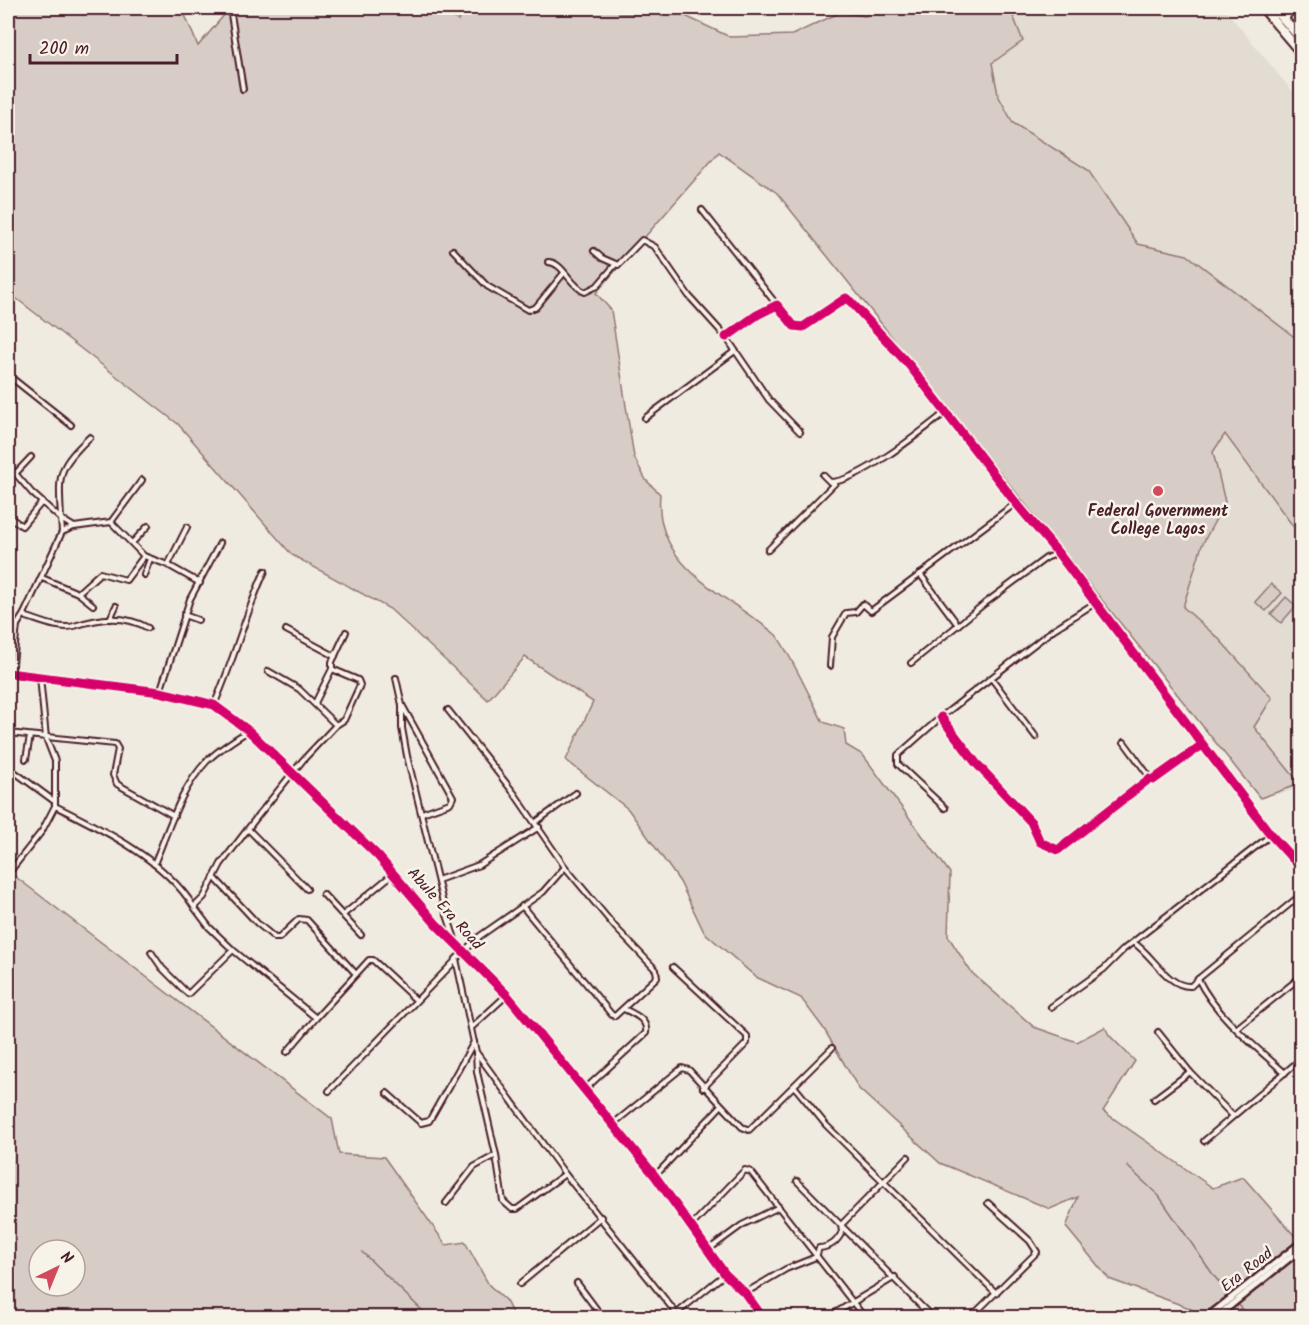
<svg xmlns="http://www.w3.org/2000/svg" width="1309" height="1325" font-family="Kalam,sans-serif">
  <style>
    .built { fill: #e3dcd2 }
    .green { fill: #d8cdc6; stroke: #917678; stroke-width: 1.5; fill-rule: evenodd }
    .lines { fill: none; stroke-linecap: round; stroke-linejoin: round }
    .stream { stroke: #8b6f72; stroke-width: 1.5 }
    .street-casing { stroke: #4a1f2b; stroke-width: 8 }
    .secondary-casing { stroke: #4a1f2b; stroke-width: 10 }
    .highway-casing { stroke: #4a1f2b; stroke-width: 12 }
    .street { stroke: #f7f3e8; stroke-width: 4 }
    .secondary { stroke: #f7f3e8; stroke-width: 5 }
    .highway { stroke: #f7f3e8; stroke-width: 8 }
    .cycleway-casing { stroke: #f7f3e8; stroke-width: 13 }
    .cycleway { stroke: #d6006c; stroke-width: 9 }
    .poi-dot { fill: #d1495b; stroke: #f7f3e8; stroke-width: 2 }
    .labels { text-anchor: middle; stroke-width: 5; stroke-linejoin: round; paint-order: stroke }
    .poi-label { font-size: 16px; font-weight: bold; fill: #4a1f2b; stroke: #f7f3e8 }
    .street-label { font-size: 16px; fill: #4a1f2b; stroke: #f7f3e8 }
  </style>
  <rect width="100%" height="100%" fill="#f0ebe0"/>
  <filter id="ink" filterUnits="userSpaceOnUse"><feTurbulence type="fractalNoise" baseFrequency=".0167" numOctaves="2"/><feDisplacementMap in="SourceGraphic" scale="12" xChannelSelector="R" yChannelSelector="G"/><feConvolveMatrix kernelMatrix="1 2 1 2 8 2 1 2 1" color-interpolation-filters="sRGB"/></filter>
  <g filter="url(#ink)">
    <path class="built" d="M 878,8 L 1224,8 L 1301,102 L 1301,789 L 1260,798 L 777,193 Z"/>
    <g class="green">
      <path d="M 8,8 L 182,8 L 198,46 L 230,8 L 441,8 L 458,21 L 467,8 L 615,8 L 620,13 L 681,14 L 730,37 L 792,35 L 841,12 L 865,16 L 878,8 L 1010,8 L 1023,41 L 992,63 L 998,95 L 1013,123 L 1088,170 L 1138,244 L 1187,255 L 1301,342 L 1301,537 L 1225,434 L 1213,452 L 1225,502 L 1202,545 L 1183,607 L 1219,639 L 1272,698 L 1254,727 L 1300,784 L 1260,798 L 777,193 L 719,152 L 596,293 L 611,310 L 634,457 L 646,480 L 660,494 C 653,568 728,595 775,634 C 785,643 814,705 823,722 L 844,729 L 846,745 L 863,755 L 950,873 L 948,936 L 971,972 L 1034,1027 L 1077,1042 L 1105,1027 L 1109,1035 L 1135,1061 L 1103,1111 L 1213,1188 L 1243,1177 L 1301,1243 L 1301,1317 L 1205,1317 L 1187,1307 L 1109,1279 L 1066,1227 L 1078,1197 L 1050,1209 L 940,1163 L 859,1089 L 824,1029 L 801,998 L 756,977 L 704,932 L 680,882 L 628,809 L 566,760 L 593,702 L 525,657 L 488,700 L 390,609 L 292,555 L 178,424 L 8,292 Z"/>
      <path d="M 1271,584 L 1282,593 L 1266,611 L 1255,602 Z"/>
      <path d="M 1286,597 L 1296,606 L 1281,623 L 1271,614 Z"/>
      <path d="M 8,871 L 332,1119 L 339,1154 L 384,1157 L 446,1245 L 465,1242 L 489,1285 L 506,1301 L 514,1317 L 8,1317 ZM 39,1250 L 75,1250 L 75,1286 L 39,1286 Z"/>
    </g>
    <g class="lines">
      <g class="stream">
        <path d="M 1127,1166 L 1159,1196 L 1214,1276 L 1231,1296"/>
        <path d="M 362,1252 L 430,1318"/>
        <path d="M 1236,1302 L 1249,1318"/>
      </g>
      <g class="street-casing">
        <g id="street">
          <path d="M 230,8 L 243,89"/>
          <path d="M 357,8 L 357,9"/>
          <path d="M 442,8 L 444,8"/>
          <path d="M 1285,20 L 1294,8"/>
          <path d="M 702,210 L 777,305"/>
          <path d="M 453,250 L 487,286 L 528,310 L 536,307 L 564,273"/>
          <path d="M 594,251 L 602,258 L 618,265 L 642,240 L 655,247 L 689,296 L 726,337 L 769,400 L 800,432"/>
          <path d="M 548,262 C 563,262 570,286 585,292 L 597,286 L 615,265"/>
          <path d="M 726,337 L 757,315 L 777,305 L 794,326 L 803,327 L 846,298 L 851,302 L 910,366 L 1016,503 L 1058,553 L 1271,835 L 1302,869"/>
          <path d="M 8,375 L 71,425"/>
          <path d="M 645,418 L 735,351"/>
          <path d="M 8,465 L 32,493 L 61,519 L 62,532 L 24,614 L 27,617 C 40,621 60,630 74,626 C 99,618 124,614 148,628"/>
          <path d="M 15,474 L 31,457"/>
          <path d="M 823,475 L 830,482 C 859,482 922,431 946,412"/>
          <path d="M 8,516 L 22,526 L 42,502"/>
          <path d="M 111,522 L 142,480"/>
          <path d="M 74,527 L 61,519 C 59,474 56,469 90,437"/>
          <path d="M 62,532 L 74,527 L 111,522 L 144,556 L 168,565 L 200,583"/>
          <path d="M 132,543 L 148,526"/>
          <path d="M 768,550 L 835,483"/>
          <path d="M 168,565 L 187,527"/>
          <path d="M 920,574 L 958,625"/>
          <path d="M 144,575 L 150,559"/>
          <path d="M 42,578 L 78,593 L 100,573 L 126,580 L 144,556"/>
          <path d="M 78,593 L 93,605"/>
          <path d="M 184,615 L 198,620"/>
          <path d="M 110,619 L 116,606"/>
          <path d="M 286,630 L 335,656"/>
          <path d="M 911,663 L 984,604 L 1046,558 L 1058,553"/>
          <path d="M 830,666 L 832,637 L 846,613 L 856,612 L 863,604 L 871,611 L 1016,503"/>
          <path d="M 332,669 L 332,662 L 346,632"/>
          <path d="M 12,673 L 17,625 L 24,614"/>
          <path d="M 396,678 L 402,705 L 402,728 L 407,756 L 443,903 L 456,942"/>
          <path d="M 992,679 L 1036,737"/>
          <path d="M 160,692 L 190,599 L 220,543"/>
          <path d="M 315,703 L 332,669 L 358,680 L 360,685 L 344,720 L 336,725"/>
          <path d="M 214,705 C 234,661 245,614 265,571"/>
          <path d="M 402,705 L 453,797 L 450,803 L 422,813"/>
          <path d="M 448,710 L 514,793 L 565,867 L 615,927 L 656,970 L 657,977 L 615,1016 L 612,1015 L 522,906"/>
          <path d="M 941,717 L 976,763 L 1031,822 L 1040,842 L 1058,850 L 1149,779 L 1153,780 L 1202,745"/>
          <path d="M 8,733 L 115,744 L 118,749 L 113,775 L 117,784 L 174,816"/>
          <path d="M 1124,742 L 1152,780"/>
          <path d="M 26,759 L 30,736"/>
          <path d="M 16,773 L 54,801"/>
          <path d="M 55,806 C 104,830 164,859 194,907 L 204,897 L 221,864 L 257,817 L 303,760 L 336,725 L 299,689 L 268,671"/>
          <path d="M 945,808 L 898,764 L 898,755 L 941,717 L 1054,629 L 1095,603"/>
          <path d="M 536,822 L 576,793"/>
          <path d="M 248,829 L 307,889"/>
          <path d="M 154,864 C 169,829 180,789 207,761 C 219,749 234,740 248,731"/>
          <path d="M 565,867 L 543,892 L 480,936 L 456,959 L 476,1052 L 565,1174 L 680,1318"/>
          <path d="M 8,874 L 42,831 L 55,806 L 55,761 L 46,738 L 40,677"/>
          <path d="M 214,877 L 257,923 L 275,938 L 279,938 L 299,919 L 307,920 L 356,974"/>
          <path d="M 438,880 L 479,865 L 539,827"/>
          <path d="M 323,894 L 361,935"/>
          <path d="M 194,907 L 209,927 L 233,950 L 316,1018 L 369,960 L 373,960 L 416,1000"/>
          <path d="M 343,915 L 394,873"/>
          <path d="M 1134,943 C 1152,954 1168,988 1191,986 L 1198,979"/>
          <path d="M 151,952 L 162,968 L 188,994 L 233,950"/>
          <path d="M 673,967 L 747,1036 L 747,1043 L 703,1088"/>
          <path d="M 1051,1007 L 1104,969 L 1124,949 L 1271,835"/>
          <path d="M 472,1027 L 507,995"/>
          <path d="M 1237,1028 L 1302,976"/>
          <path d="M 1158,1032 L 1190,1072 L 1233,1116"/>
          <path d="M 287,1052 L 316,1018"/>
          <path d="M 476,1053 L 477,1072 L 496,1155 L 503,1201 L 512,1209 L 517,1209 L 565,1174"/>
          <path d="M 1285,1073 C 1255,1046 1216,1016 1198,979 L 1302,894"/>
          <path d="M 794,1086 L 826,1125 L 996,1293"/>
          <path d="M 585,1089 L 646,1033 C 648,1019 634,1014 624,1009"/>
          <path d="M 329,1091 L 456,960"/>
          <path d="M 387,1093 L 421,1123 L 429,1121 L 474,1042"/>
          <path d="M 1154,1099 L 1190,1072"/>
          <path d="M 613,1124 L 682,1068 L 689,1070 L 742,1127 L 749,1130 L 832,1048"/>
          <path d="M 1204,1141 L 1302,1058"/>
          <path d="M 655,1176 L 721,1106"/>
          <path d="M 797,1181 L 933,1318"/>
          <path d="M 446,1203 L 474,1167 L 496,1155"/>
          <path d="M 691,1226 L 745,1170 L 751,1172 L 865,1318"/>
          <path d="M 708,1250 L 742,1225 L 779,1207"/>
          <path d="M 577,1283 L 603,1318"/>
          <path d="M 520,1284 L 601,1217"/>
          <path d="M 745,1293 L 786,1269 L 816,1257 L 819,1248 C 831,1247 837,1242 842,1232 L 841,1225 L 908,1157"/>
          <path d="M 671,1318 L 725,1274"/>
          <path d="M 827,1318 L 895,1277"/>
          <path d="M 970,1318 L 1037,1252 L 1030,1241 L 988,1203"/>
        </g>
      </g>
      <g class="secondary-casing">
        <g id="secondary">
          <path d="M 8,673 L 160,692 L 202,702 L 214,705 L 249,731 L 378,856 L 436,924 L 507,995 L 655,1176 L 725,1274 L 745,1293 L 763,1318"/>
          <path d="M 1206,1318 L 1302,1242"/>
          <path d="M 1215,1318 L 1302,1248"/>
        </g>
      </g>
      <g class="highway-casing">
        <g id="highway">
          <path d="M 1263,8 L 1302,54"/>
          <path d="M 1274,8 L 1302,40"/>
        </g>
      </g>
      <use href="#street" class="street"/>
      <use href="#secondary" class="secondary"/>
      <use href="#highway" class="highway"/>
      <g class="cycleway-casing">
        <g id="cycleway">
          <path d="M 726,337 L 757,315 L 777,305 L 794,326 L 803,327 L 846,298 L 851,302 L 910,366 L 1016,503 L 1058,553 L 1271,835 L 1302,869"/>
          <path d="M 8,673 L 160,692 L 202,702 L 214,705 L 249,731 L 378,856 L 436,924 L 507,995 L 655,1176 L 725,1274 L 745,1293 L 763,1318"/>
          <path d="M 941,717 L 976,763 L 1031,822 L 1040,842 L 1058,850 L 1149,779 L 1153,780 L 1202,745"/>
        </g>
      </g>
      <use href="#cycleway" class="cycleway"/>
    </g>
  </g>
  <circle class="poi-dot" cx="1158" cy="491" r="6"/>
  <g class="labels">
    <g class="poi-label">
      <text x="1158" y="516">Federal Government<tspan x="1158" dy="18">College Lagos</tspan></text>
    </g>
    <g class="street-label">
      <text transform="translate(446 908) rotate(48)" y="6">Abule Era Road</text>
      <text transform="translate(1246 1269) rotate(-38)" y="6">Era Road</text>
    </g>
  </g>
  <rect width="1309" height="1325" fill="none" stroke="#f7f3e8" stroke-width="30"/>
  <rect x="15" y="15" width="1279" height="1295" fill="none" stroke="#4a1f2b" stroke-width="2" filter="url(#ink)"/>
  <g transform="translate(57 1268) rotate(43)"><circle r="28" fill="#f7f3e8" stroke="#b29e9c" stroke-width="1.5"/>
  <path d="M0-4.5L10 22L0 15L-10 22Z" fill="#d1495b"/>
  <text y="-9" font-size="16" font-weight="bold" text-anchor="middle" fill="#4a1f2b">N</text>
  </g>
  <path d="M30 54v9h147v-9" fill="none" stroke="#4a1f2b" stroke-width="3"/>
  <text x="39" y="54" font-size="18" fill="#4a1f2b" stroke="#f7f3e8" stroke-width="4.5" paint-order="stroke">200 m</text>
</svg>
